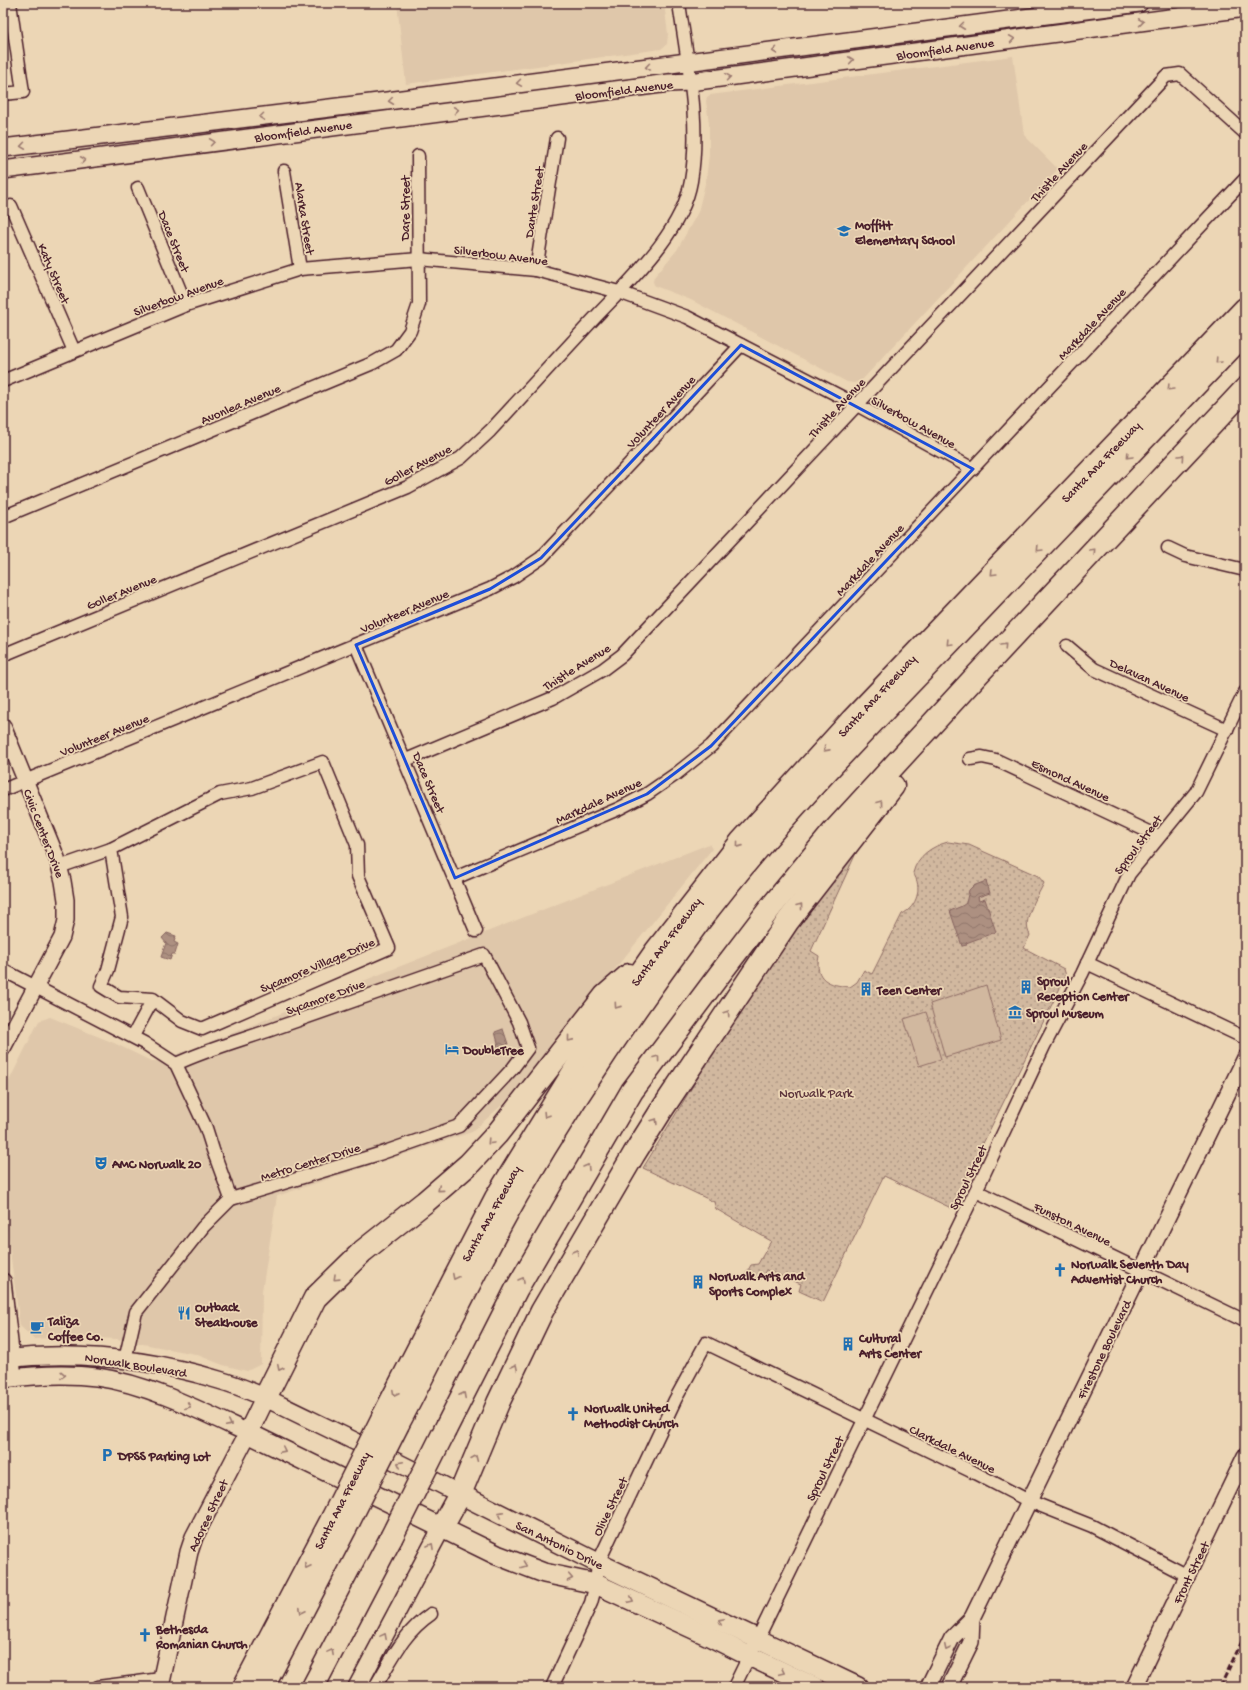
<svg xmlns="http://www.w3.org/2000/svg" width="1248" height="1690" font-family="'Gochi Hand',sans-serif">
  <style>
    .built { fill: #dfc7aa }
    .park { fill: url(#park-dots); stroke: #8e6c65 }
    .pitch { fill: #d1b89f; stroke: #8e6c65 }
    .water { fill: url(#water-waves); stroke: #85635f }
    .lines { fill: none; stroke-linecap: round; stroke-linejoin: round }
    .minor-casing { stroke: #4a1f2b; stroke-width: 15 }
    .tertiary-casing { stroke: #4a1f2b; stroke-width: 18 }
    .secondary-casing { stroke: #4a1f2b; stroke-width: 20 }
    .primary-casing { stroke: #4a1f2b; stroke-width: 22 }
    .motorway-casing { stroke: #4a1f2b; stroke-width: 25 }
    .minor { stroke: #ecd6b5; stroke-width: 12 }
    .tertiary { stroke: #ecd6b5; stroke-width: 15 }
    .secondary { stroke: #ecd6b5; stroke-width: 17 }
    .primary { stroke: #ecd6b5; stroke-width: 19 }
    .motorway { stroke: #ecd6b5; stroke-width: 22 }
    .rail { stroke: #4a1f2b; stroke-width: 3; stroke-dasharray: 6 3; stroke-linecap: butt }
    .motorway-bridge-casing { stroke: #4a1f2b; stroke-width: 25; stroke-linecap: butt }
    .motorway-bridge { stroke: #ecd6b5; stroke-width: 22 }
    .oneway { stroke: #9b7a70 }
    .marked { fill: none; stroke: #1d4ed8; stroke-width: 3; stroke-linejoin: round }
    .labels { text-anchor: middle; stroke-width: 3.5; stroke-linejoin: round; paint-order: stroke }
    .street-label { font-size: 13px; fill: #4a1f2b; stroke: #ecd6b5 }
    .poi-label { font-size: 13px; font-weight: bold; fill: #4a1f2b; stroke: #ecd6b5; text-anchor: start }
    .park-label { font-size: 13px; fill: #5e363c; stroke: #ecd6b5 }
  </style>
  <defs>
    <pattern id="park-dots" width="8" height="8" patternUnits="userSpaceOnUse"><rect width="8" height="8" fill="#d1b89f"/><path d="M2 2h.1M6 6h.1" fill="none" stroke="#ac9582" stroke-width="1.8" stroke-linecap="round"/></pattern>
    <pattern id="water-waves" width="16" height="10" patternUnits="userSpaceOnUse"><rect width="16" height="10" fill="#ad9081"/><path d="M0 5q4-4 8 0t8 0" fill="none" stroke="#8f756a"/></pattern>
  </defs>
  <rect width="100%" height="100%" fill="#ecd6b5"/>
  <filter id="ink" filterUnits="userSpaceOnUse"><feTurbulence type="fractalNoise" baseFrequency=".025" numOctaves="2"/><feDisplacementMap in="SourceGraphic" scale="8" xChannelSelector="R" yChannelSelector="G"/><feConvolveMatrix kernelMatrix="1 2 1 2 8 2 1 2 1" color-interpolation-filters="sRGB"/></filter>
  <g filter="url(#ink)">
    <g class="built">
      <path d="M 397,3 L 664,3 L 668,34 L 667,44 L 661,49 L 406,84 Z"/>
      <path d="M 1013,56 L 1024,135 L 1058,169 L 862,380 L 854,383 L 847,382 L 691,300 L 655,286 L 653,282 L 654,277 L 677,250 L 698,212 L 706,180 L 709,155 L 709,123 L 706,101 L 707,97 L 710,95 Z"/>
      <path d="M 709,844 L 712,849 L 513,1095 L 472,1132 L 277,1196 L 262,1291 L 261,1364 L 247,1371 L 223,1365 L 195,1354 L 117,1339 L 71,1337 L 34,1339 L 20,1326 L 3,1198 L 3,1097 L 9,1081 L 39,1021 L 50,1017 L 114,1043 L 153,1062 L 189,1050 Z"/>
    </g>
    <path class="park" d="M 948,842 L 969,845 L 1038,876 L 1044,883 C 1037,898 1021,920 1030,935 L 1024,948 L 1064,969 L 1066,976 L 951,1208 L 884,1176 L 823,1302 L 799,1291 L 801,1284 L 766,1270 L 760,1280 L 746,1274 L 751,1265 L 758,1264 L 771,1241 L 716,1209 L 714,1202 L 643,1168 C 684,1101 724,1032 769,967 C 796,927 827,889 857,851 L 811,951 L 819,956 C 814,980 829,985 850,987 L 857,982 L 864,970 L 872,974 L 902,914 C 917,907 923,887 913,873 C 917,856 932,846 948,842 Z"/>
    <g class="pitch">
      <path d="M 986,985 L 1001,1040 L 945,1057 L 930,1004 Z"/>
      <path d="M 926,1012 L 941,1059 L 919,1066 L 904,1019 Z"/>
    </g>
    <g class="water">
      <path d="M 986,881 L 990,893 L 978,897 L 979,901 L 985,899 L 996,932 L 966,943 L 967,945 L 962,946 L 950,911 L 962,906 L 966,903 L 969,890 L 973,886 Z"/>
      <path d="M 167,933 L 176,936 L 174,942 L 178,944 L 175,954 L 172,954 L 170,960 L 161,957 L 166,943 L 162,938 Z"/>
      <path d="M 503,1029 L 508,1044 L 501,1051 L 496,1046 L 498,1043 L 495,1032 Z"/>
    </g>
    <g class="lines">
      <g class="minor-casing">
        <g id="minor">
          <path d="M 3,94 L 23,92 L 10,3"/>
          <path d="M 284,171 L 300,269"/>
          <path d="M 138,188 L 186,305"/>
          <path d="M 11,206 L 74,351"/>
          <path d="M 536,270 L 557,138"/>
          <path d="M 3,381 L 186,305 L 300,269 L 419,259 L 536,270 L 619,292 L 687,317 L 857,405 L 973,469"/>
          <path d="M 3,517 L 373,363 L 396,350 L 410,331 L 419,304 L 418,156"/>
          <path d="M 1168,548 L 1185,556 L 1245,570"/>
          <path d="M 356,645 L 476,931"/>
          <path d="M 1067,646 L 1094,669 L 1227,730"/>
          <path d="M 3,655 L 408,487 L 461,458 L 490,431 C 523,395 556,360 589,324 C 625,285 682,235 691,181 C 701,122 687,61 679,3"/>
          <path d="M 970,759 L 982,757 L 996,760 L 1158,836"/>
          <path d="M 406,760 L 553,698 L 602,670 L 622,655 L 1166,76 L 1180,74 L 1245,133"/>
          <path d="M 3,790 L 490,589 L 513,577 L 541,558 L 741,345"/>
          <path d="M 59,867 L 111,849"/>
          <path d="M 455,878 L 618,809 L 647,794 L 676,774 L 711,746 L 1245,179"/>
          <path d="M 1087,963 L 1245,1038"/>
          <path d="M 3,970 L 144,1043 L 176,1064 L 206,1128 L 213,1150 L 231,1199"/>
          <path d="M 133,1036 L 153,999 L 182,1021 L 202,1029 L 389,948 L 358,876 L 357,845 L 323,762 L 252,788 L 220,794 L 111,849 L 122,917 L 108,970 L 101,986 L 119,997 L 153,999"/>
          <path d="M 976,1191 L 1245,1321"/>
          <path d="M 125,1360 L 136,1312 L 203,1227 L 231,1199 L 379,1154 L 459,1126 L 513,1068 L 528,1048 L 519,1022 L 484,955 C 415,979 345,1004 276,1028 C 242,1040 208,1049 176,1064"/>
          <path d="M 98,1687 L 161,1679"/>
          <path d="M 375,1687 C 392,1659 403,1633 431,1614"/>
          <path d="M 552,1687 L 591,1603 L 596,1584 L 598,1563 L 675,1400 L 706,1343 L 973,1472 L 1029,1501 L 1092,1526 L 1188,1576"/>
          <path d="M 734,1687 L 982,1178 L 1044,1046 L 1082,974 L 1129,874 L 1196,792 L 1245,692"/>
        </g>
      </g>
      <g class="tertiary-casing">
        <g id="tertiary">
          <path d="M 3,726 L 57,858 L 63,881 L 66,900 L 66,920 L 62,937 L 3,1048"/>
          <path d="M 3,1281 L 14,1377"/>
          <path d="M 928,1687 L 952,1638 L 972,1618 L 1245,1058"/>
          <path d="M 949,1687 L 971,1642 L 972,1618"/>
          <path d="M 1134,1687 L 1245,1456"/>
        </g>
      </g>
      <g class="secondary-casing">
        <g id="secondary">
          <path d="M 3,148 L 387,101 L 1139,3"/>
          <path d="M 3,170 L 669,83 L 690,82 L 1245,8"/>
          <path d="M 3,1359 C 75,1351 150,1359 219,1380 C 251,1389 281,1406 311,1420 C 361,1444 411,1469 460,1494"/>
          <path d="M 3,1379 C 34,1375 66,1373 97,1377 C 148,1384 201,1411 248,1433 L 194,1537 L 189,1552 L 160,1687"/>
          <path d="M 357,1687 L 441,1529"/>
        </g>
      </g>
      <g class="primary-casing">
        <g id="primary">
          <path d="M 265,1398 L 248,1433 L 497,1555 L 544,1573 L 596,1584 L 709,1636 L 749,1656 L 815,1687"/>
          <path d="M 460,1494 L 598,1563 L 858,1687"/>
        </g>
      </g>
      <g class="motorway-casing">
        <g id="motorway">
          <path d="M 265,1398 L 315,1298 L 363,1251 L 425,1202 L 469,1164 L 497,1134 L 605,996 L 629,975"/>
          <path d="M 383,1417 L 496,1198 L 589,1047 L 656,951 L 741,842 L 852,720 L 1245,309"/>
          <path d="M 398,1424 C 438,1348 474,1270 517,1195 C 571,1102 631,1013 695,927 C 770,827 859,736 946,646 C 1046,542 1146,438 1245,333"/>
          <path d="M 445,1430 L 516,1290 L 632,1091 L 719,975 L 771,907 L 833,832 L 977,675 L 1245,389"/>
          <path d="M 441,1529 L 460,1494 L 498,1403 L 542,1311 L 634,1154 L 661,1111 L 788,921 L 893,786"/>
          <path d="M 244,1687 L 332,1519"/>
          <path d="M 263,1687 L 346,1527"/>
          <path d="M 313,1687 L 391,1538"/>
        </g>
      </g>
      <use href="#minor" class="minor"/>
      <use href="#tertiary" class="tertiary"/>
      <use href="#secondary" class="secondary"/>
      <use href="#primary" class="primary"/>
      <use href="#motorway" class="motorway"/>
      <path class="rail" d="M 1220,1687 L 1245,1635"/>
      <g class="motorway-bridge-casing">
        <g id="motorway-bridge">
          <path d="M 332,1519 L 383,1417"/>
          <path d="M 346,1527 L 398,1424"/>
          <path d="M 391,1538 L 445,1430"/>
        </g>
      </g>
      <use href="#motorway-bridge" class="motorway-bridge"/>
    </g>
    <defs><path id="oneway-chevron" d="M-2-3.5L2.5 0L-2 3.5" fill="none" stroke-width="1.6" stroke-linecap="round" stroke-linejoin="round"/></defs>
    <g class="oneway">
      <use href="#oneway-chevron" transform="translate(1141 22) rotate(-8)"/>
      <use href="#oneway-chevron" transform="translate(962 26) rotate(173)"/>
      <use href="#oneway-chevron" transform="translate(1012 39) rotate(-8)"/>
      <use href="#oneway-chevron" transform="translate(775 51) rotate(173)"/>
      <use href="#oneway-chevron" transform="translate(851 60) rotate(-8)"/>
      <use href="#oneway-chevron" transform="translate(648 67) rotate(172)"/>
      <use href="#oneway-chevron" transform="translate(728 77) rotate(-8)"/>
      <use href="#oneway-chevron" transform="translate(519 83) rotate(172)"/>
      <use href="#oneway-chevron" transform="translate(391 101) rotate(173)"/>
      <use href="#oneway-chevron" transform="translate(456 110) rotate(-7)"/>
      <use href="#oneway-chevron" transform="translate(262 117) rotate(173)"/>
      <use href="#oneway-chevron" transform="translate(212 142) rotate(-8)"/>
      <use href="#oneway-chevron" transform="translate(23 146) rotate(172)"/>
      <use href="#oneway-chevron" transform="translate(83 160) rotate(-8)"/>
      <use href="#oneway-chevron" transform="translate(1218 361) rotate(133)"/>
      <use href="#oneway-chevron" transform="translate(1170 388) rotate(134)"/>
      <use href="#oneway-chevron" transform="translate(1129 456) rotate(133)"/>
      <use href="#oneway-chevron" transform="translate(1182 457) rotate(-47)"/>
      <use href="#oneway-chevron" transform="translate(1039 549) rotate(134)"/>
      <use href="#oneway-chevron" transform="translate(1093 551) rotate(-47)"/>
      <use href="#oneway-chevron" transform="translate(993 573) rotate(134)"/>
      <use href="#oneway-chevron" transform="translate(949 643) rotate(134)"/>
      <use href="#oneway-chevron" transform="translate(1004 646) rotate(-47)"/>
      <use href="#oneway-chevron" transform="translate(826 749) rotate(132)"/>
      <use href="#oneway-chevron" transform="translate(880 803) rotate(-53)"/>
      <use href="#oneway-chevron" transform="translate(739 845) rotate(129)"/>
      <use href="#oneway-chevron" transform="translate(800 906) rotate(-52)"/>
      <use href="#oneway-chevron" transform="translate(617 1006) rotate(125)"/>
      <use href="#oneway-chevron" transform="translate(727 1013) rotate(-56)"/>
      <use href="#oneway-chevron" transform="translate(570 1039) rotate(129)"/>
      <use href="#oneway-chevron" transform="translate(657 1058) rotate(-53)"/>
      <use href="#oneway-chevron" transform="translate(546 1115) rotate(122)"/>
      <use href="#oneway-chevron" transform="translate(655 1121) rotate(-58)"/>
      <use href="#oneway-chevron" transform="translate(490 1142) rotate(133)"/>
      <use href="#oneway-chevron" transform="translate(587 1167) rotate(-60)"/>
      <use href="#oneway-chevron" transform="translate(440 1189) rotate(140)"/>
      <use href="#oneway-chevron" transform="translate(576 1252) rotate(-60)"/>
      <use href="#oneway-chevron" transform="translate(455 1277) rotate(117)"/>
      <use href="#oneway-chevron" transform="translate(336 1278) rotate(136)"/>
      <use href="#oneway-chevron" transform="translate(522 1280) rotate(-60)"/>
      <use href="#oneway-chevron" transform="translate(515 1367) rotate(-64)"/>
      <use href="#oneway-chevron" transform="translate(280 1368) rotate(116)"/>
      <use href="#oneway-chevron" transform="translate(63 1375) rotate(2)"/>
      <use href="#oneway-chevron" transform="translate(395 1393) rotate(117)"/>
      <use href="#oneway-chevron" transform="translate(463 1395) rotate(-63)"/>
      <use href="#oneway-chevron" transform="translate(188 1406) rotate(23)"/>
      <use href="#oneway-chevron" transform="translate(229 1424) rotate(26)"/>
      <use href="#oneway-chevron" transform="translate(283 1450) rotate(26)"/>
      <use href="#oneway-chevron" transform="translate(475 1458) rotate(-67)"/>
      <use href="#oneway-chevron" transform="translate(400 1464) rotate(-154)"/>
      <use href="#oneway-chevron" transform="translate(500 1514) rotate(-153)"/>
      <use href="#oneway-chevron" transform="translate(431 1546) rotate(-61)"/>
      <use href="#oneway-chevron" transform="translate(524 1565) rotate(21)"/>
      <use href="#oneway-chevron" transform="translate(307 1566) rotate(117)"/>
      <use href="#oneway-chevron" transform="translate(570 1578) rotate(12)"/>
      <use href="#oneway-chevron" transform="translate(631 1600) rotate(25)"/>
      <use href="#oneway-chevron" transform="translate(302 1611) rotate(117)"/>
      <use href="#oneway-chevron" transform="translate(721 1621) rotate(-154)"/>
      <use href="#oneway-chevron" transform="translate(384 1636) rotate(-62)"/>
      <use href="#oneway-chevron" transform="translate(947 1648) rotate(116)"/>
      <use href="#oneway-chevron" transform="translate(331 1652) rotate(-62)"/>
      <use href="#oneway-chevron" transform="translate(782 1672) rotate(25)"/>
    </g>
  </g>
  <path class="marked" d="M 741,345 L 973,469 L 711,746 L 647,794 L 455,878 L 356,645 L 490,589 L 541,558 Z"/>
  <defs>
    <g id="school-bare" transform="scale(1.08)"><path d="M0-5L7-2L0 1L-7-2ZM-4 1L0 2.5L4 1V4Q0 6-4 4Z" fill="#1f6fb2" stroke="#ecd6b5" stroke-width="2.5" paint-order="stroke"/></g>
    <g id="building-bare" transform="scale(1.08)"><path d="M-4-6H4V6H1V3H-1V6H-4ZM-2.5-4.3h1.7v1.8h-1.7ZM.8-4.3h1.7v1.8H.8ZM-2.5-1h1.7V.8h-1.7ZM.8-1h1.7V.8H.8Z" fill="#1f6fb2" stroke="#ecd6b5" stroke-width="2.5" paint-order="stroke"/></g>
    <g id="museum-bare" transform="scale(1.08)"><path d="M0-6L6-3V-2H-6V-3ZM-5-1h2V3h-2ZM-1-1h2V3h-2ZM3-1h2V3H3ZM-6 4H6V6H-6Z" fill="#1f6fb2" stroke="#ecd6b5" stroke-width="2.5" paint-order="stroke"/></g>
    <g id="hotel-bare" transform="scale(1.08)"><path d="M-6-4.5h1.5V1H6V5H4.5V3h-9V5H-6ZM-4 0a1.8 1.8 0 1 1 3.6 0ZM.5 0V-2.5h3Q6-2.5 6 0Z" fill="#1f6fb2" stroke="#ecd6b5" stroke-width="2.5" paint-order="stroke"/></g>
    <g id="theatre-bare" transform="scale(1.08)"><path d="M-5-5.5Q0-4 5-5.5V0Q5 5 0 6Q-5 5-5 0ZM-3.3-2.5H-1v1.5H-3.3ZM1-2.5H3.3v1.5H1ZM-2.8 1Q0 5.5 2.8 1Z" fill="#1f6fb2" stroke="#ecd6b5" stroke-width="2.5" paint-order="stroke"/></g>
    <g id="church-bare" transform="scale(1.08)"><path d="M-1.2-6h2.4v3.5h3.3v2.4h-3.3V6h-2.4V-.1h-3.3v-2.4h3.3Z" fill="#1f6fb2" stroke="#ecd6b5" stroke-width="2.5" paint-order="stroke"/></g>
    <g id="restaurant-bare" transform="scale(1.08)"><path d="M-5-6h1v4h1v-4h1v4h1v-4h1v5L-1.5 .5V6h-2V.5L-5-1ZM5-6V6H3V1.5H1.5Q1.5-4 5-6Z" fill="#1f6fb2" stroke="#ecd6b5" stroke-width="2.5" paint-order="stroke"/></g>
    <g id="cafe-bare" transform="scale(1.08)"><path d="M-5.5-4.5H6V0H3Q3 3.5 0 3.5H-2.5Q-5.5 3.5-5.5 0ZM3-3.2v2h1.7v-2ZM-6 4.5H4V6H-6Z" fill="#1f6fb2" stroke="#ecd6b5" stroke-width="2.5" paint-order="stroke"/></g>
    <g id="parking-bare" transform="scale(1.08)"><path d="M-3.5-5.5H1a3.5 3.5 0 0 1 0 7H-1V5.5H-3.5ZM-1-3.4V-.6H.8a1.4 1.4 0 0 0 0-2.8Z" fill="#1f6fb2" stroke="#ecd6b5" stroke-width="2.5" paint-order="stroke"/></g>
  </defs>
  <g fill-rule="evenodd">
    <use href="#school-bare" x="844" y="231"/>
    <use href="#building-bare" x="1026" y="987"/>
    <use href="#building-bare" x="866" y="989"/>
    <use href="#museum-bare" x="1015" y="1012"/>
    <use href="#hotel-bare" x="452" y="1049"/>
    <use href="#theatre-bare" x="101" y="1163"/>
    <use href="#church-bare" x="1060" y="1270"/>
    <use href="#building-bare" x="698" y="1282"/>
    <use href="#restaurant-bare" x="184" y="1313"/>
    <use href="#cafe-bare" x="37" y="1327"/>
    <use href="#building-bare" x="848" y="1344"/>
    <use href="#church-bare" x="573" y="1414"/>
    <use href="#parking-bare" x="107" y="1455"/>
    <use href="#church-bare" x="145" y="1635"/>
  </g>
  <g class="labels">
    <g class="street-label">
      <text transform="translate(945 48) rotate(-8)" y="5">Bloomfield Avenue</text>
      <text transform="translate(624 89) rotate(-7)" y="5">Bloomfield Avenue</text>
      <text transform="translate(303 130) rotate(-8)" y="5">Bloomfield Avenue</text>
      <text transform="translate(1058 171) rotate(-47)" y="5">Thistle Avenue</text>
      <text transform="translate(533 202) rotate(-81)" y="5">Dante Street</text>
      <text transform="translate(404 208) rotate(-90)" y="5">Dare Street</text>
      <text transform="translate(306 218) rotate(81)" y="5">Alarka Street</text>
      <text transform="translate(175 241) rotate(68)" y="5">Dace Street</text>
      <text transform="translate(501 254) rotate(7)" y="5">Silverbow Avenue</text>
      <text transform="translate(55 273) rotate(67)" y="5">Katy Street</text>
      <text transform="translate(178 295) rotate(-20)" y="5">Silverbow Avenue</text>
      <text transform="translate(1091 323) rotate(-47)" y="5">Markdale Avenue</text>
      <text transform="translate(240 403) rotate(-23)" y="5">Avonlea Avenue</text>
      <text transform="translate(836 407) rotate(-47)" y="5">Thistle Avenue</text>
      <text transform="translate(660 411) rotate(-47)" y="5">Volunteer Avenue</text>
      <text transform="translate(914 421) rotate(29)" y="5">Silverbow Avenue</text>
      <text transform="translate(1100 461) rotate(-46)" y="5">Santa Ana Freeway</text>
      <text transform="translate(417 464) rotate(-28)" y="5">Goller Avenue</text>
      <text transform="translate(869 559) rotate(-47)" y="5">Markdale Avenue</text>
      <text transform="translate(121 591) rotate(-22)" y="5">Goller Avenue</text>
      <text transform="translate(404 610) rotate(-23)" y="5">Volunteer Avenue</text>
      <text transform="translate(576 666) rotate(-32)" y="5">Thistle Avenue</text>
      <text transform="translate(1150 679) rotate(25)" y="5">Delavan Avenue</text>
      <text transform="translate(876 695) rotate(-47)" y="5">Santa Ana Freeway</text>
      <text transform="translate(104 734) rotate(-22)" y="5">Volunteer Avenue</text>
      <text transform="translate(1071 779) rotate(25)" y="5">Esmond Avenue</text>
      <text transform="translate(430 782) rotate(67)" y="5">Dace Street</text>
      <text transform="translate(598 800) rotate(-25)" y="5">Markdale Avenue</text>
      <text transform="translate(45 833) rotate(69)" y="5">Civic Center Drive</text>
      <text transform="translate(1137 844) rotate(-53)" y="5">Sproul Street</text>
      <text transform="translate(665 941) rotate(-53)" y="5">Santa Ana Freeway</text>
      <text transform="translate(317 964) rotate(-23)" y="5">Sycamore Village Drive</text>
      <text transform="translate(325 996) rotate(-20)" y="5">Sycamore Drive</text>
      <text transform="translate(310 1161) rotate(-17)" y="5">Metro Center Drive</text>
      <text transform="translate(967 1177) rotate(-64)" y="5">Sproul Street</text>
      <text transform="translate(490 1213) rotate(-61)" y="5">Santa Ana Freeway</text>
      <text transform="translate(1073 1223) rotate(26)" y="5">Funston Avenue</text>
      <text transform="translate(1103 1349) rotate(-64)" y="5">Firestone Boulevard</text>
      <text transform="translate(136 1364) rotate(9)" y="5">Norwalk Boulevard</text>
      <text transform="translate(953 1448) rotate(26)" y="5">Clarkdale Avenue</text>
      <text transform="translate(824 1468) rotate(-64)" y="5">Sproul Street</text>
      <text transform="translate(341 1500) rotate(-63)" y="5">Santa Ana Freeway</text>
      <text transform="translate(609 1506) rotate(-64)" y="5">Olive Street</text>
      <text transform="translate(207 1515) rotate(-65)" y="5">Adoree Street</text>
      <text transform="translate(560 1544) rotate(26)" y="5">San Antonio Drive</text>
      <text transform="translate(1190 1572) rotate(-64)" y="5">Front Street</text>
    </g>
    <g class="poi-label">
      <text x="855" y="229">Moffitt<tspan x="855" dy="15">Elementary School</tspan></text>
      <text x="1037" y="985">Sproul<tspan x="1037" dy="15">Reception Center</tspan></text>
      <text x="877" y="994">Teen Center</text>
      <text x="1026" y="1017">Sproul Museum</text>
      <text x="463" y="1054">DoubleTree</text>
      <text x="112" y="1168">AMC Norwalk 20</text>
      <text x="1071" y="1268">Norwalk Seventh Day<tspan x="1071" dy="15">Adventist Church</tspan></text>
      <text x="709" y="1280">Norwalk Arts and<tspan x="709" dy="15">Sports Complex</tspan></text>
      <text x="195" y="1311">Outback<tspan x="195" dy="15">Steakhouse</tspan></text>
      <text x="48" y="1325">Taliza<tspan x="48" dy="15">Coffee Co.</tspan></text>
      <text x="859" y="1342">Cultural<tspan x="859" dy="15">Arts Center</tspan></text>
      <text x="584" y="1412">Norwalk United<tspan x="584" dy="15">Methodist Church</tspan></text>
      <text x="118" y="1460">DPSS Parking Lot</text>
      <text x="156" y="1633">Bethesda<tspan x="156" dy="15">Romanian Church</tspan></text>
    </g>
    <g class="park-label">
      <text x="816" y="1097">Norwalk Park</text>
    </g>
  </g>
  <rect width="1248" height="1690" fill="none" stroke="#ecd6b5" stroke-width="16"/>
  <rect x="8" y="8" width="1232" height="1674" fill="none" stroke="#4a1f2b" stroke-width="1.5" filter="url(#ink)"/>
</svg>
